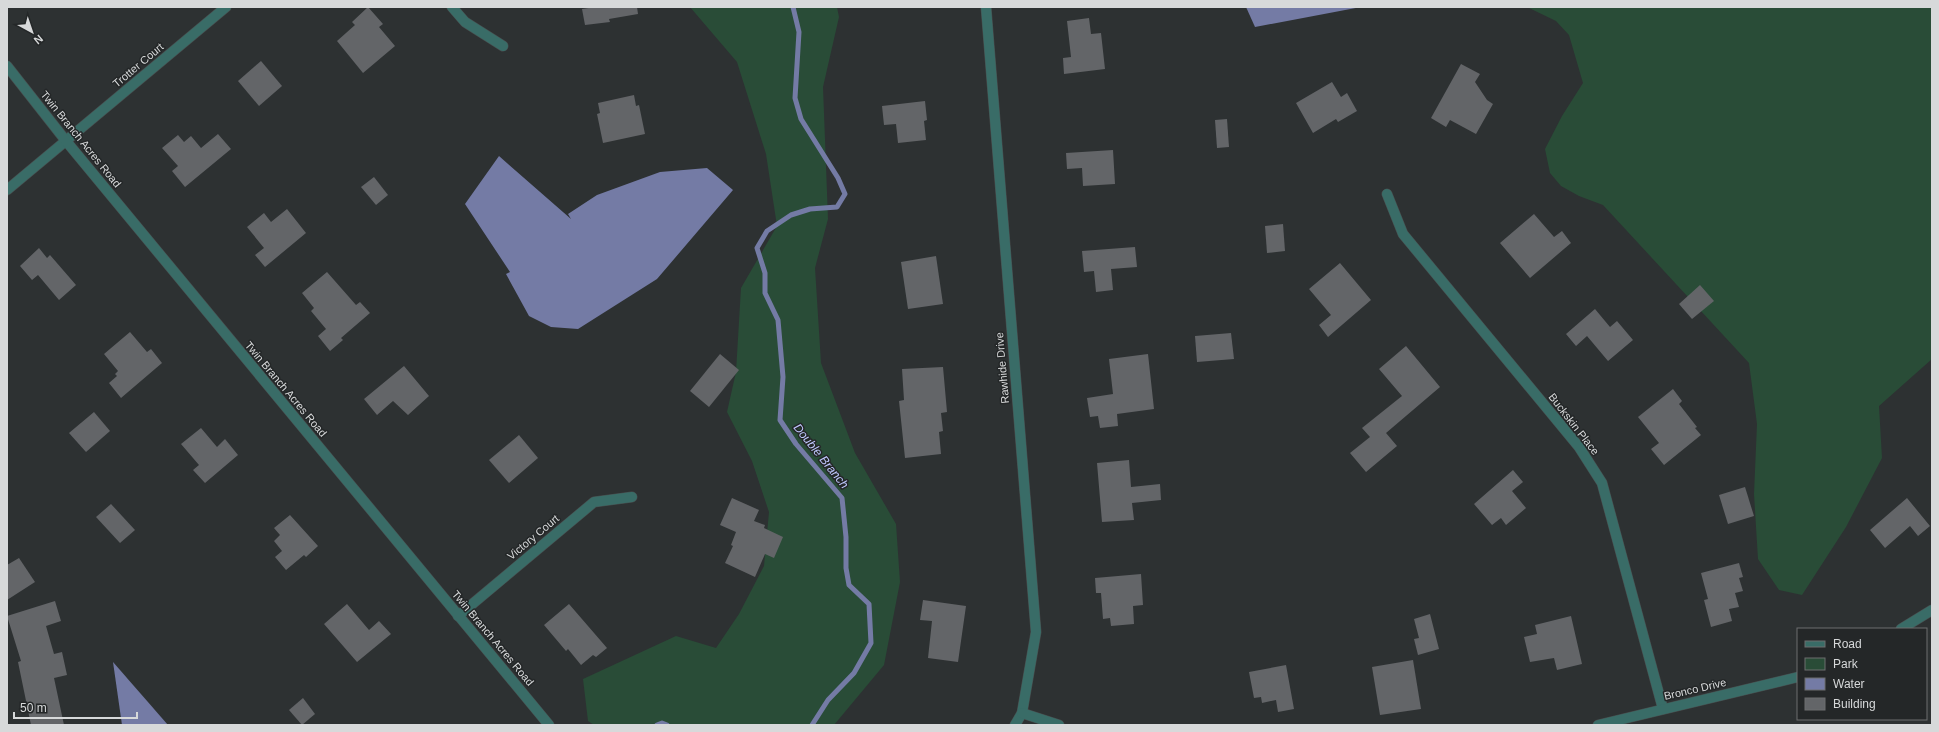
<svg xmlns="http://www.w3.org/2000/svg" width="1939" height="732" font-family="Arial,sans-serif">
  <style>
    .green { fill: #294c37 }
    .water { fill: #747ba5 }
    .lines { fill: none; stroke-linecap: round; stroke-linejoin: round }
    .stream { stroke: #747ba5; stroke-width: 5 }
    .building { fill: #636568 }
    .minor-casing { stroke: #484c4d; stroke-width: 11 }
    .tertiary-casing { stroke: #484c4d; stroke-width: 11 }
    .minor { stroke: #396c67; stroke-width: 10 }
    .tertiary { stroke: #396c67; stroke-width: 10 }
    .labels { text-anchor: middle; stroke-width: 3; stroke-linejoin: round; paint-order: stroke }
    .street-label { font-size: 11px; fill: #d7d9da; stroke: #242728 }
    .water-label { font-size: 12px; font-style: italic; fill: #bfc8fe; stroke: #242728 }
  </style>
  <rect width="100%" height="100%" fill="#2d3132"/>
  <g class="green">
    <path d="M 690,7 L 837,7 L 839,17 L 823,87 L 828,219 L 815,268 L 821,363 L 855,453 L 896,524 L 900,582 L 884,665 L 834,725 L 594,725 L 588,721 L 583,679 L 676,636 L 716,648 L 739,614 L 764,566 L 769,512 L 752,461 L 727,412 L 736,372 L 741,288 L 777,226 L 766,154 L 737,62 Z"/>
    <path d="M 1527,7 L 1932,7 L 1932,359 L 1879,406 L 1882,458 L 1846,527 L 1802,595 L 1779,590 L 1758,559 L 1754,494 L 1757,424 L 1749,363 L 1603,205 L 1579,196 L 1561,186 L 1550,173 L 1545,149 L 1562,116 L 1583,83 L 1569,35 L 1556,21 Z"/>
  </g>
  <g class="water">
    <path d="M 1246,7 L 1361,7 L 1255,27 Z"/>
    <path d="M 499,156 L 571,219 L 568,214 L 597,195 L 660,172 L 707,168 L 733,190 L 657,279 L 578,329 L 551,327 L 529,316 L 506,274 L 510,272 L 465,204 Z"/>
    <path d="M 113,662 L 168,725 L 122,725 Z"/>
  </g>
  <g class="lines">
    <g class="stream">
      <path d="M 793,7 L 799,32 L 795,98 L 801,119 L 838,178 L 845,194 L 837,207 L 810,209 L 791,215 L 767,231 L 757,248 L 765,273 L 765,293 L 778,320 L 783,377 L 780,420 L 796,444 L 842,498 L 846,537 L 846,568 L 849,585 L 869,604 L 871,643 L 854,673 L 828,700 L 812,725"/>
      <path d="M 657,725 L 662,723 L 667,725"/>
    </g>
  </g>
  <g class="building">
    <path d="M 368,7 L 383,24 L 379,27 L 395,46 L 363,73 L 337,41 L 355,25 L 352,22 Z"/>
    <path d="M 595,7 L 637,7 L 638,14 L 609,19 L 610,22 L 585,25 L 582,9 Z"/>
    <path d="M 1089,18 L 1091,34 L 1101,33 L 1105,69 L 1064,74 L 1063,58 L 1071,57 L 1067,21 Z"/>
    <path d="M 261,61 L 282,86 L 259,106 L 238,81 Z"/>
    <path d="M 1461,64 L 1480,74 L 1475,82 L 1487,100 L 1493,104 L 1476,134 L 1450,120 L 1446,127 L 1431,118 Z"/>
    <path d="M 1332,82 L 1341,97 L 1347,93 L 1357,111 L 1338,122 L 1336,119 L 1313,133 L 1296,103 Z"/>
    <path d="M 634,95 L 636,106 L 639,105 L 645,134 L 603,143 L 597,114 L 600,113 L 598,103 Z"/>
    <path d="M 925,101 L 927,120 L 924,121 L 926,140 L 898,143 L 896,124 L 884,125 L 882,106 Z"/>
    <path d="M 1227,119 L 1229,147 L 1217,148 L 1215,120 Z"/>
    <path d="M 218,134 L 231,149 L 185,187 L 172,171 L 178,166 L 162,148 L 178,135 L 184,142 L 191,136 L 201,148 Z"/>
    <path d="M 1113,150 L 1115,184 L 1083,186 L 1082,168 L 1067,169 L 1066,153 Z"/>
    <path d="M 374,177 L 388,195 L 376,205 L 361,187 Z"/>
    <path d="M 287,209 L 306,233 L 265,267 L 255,255 L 264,248 L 247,227 L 264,213 L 271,222 Z"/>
    <path d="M 1534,214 L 1554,237 L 1562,231 L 1571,243 L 1530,278 L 1500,243 Z"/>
    <path d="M 1283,224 L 1285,251 L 1267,253 L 1265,226 Z"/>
    <path d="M 1135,247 L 1137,267 L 1111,269 L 1113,290 L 1096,292 L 1094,271 L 1084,272 L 1082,251 Z"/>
    <path d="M 39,248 L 47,258 L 50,255 L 76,285 L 59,300 L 38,275 L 32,280 L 20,266 Z"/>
    <path d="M 936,256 L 943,304 L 908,309 L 901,262 Z"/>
    <path d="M 1340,263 L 1371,300 L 1328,337 L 1319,325 L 1331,315 L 1309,289 Z"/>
    <path d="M 327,272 L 356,305 L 360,302 L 370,313 L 341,338 L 343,340 L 330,351 L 318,336 L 326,329 L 311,311 L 314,308 L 302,293 Z"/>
    <path d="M 1700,285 L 1714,301 L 1692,319 L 1679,304 Z"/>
    <path d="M 1595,309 L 1610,327 L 1617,321 L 1633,340 L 1608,361 L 1587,336 L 1576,346 L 1566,334 Z"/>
    <path d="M 130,332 L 147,352 L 151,349 L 162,363 L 121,398 L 109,383 L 117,376 L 115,374 L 118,371 L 104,354 Z"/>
    <path d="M 1231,333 L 1234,359 L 1197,362 L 1195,336 Z"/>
    <path d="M 1406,346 L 1440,387 L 1386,433 L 1397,446 L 1366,472 L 1350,453 L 1370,437 L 1362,428 L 1402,396 L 1379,369 Z"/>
    <path d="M 720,354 L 739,370 L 709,407 L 690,391 Z"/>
    <path d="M 1148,354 L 1154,409 L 1117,414 L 1118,426 L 1100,428 L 1098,416 L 1090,417 L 1087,398 L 1113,394 L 1109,359 Z"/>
    <path d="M 404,366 L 429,396 L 408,415 L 393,401 L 377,415 L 364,399 Z"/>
    <path d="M 943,367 L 947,412 L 941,413 L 943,431 L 939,432 L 941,454 L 905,458 L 899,401 L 904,400 L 902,369 Z"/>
    <path d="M 1673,389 L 1682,401 L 1679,404 L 1697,427 L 1695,428 L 1701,435 L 1664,465 L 1651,449 L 1659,443 L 1638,417 Z"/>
    <path d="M 94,412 L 110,431 L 86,452 L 69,433 Z"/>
    <path d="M 201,428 L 217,447 L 225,439 L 238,455 L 205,483 L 193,470 L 199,465 L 181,444 Z"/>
    <path d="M 519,435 L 538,458 L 509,483 L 489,460 Z"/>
    <path d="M 1129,460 L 1131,487 L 1160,484 L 1161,500 L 1132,503 L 1134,520 L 1102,522 L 1097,463 Z"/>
    <path d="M 1513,470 L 1523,482 L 1512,491 L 1526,508 L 1506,525 L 1501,518 L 1492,525 L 1474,504 Z"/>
    <path d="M 1745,487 L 1754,516 L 1728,524 L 1719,495 Z"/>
    <path d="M 732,498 L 759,510 L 754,521 L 765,525 L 764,528 L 783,537 L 774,558 L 765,554 L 755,577 L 725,563 L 733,546 L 731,545 L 736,532 L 720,525 Z"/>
    <path d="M 1907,498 L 1930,526 L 1918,536 L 1910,526 L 1885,548 L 1870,530 Z"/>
    <path d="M 111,504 L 135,530 L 120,543 L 96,517 Z"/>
    <path d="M 290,515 L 318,546 L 306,557 L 304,555 L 286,570 L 275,557 L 282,551 L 274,541 L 280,535 L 274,528 Z"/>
    <path d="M 19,558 L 35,582 L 7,600 L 7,565 Z"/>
    <path d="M 1739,563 L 1743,577 L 1739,578 L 1743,591 L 1735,593 L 1739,607 L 1729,609 L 1732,621 L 1711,627 L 1704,600 L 1708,599 L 1701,573 Z"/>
    <path d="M 1141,574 L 1143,605 L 1133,606 L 1134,624 L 1111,626 L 1110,618 L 1103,619 L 1101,593 L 1096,593 L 1095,578 Z"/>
    <path d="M 923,600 L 966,606 L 958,662 L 928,658 L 932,621 L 920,620 Z"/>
    <path d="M 55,601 L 61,621 L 46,626 L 54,654 L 62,652 L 67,675 L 54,678 L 64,725 L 31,725 L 18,662 L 21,661 L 7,616 Z"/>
    <path d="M 347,604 L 369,630 L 379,621 L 391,634 L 357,662 L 324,624 Z"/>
    <path d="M 569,604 L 607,648 L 596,657 L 593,655 L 581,665 L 568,649 L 566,651 L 544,625 Z"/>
    <path d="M 1430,614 L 1439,649 L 1418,655 L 1414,639 L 1419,638 L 1414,619 Z"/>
    <path d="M 1571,616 L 1582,664 L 1557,670 L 1554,658 L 1530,662 L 1524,637 L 1537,634 L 1535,625 Z"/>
    <path d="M 1413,660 L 1421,709 L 1380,715 L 1372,667 Z"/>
    <path d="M 1286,665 L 1294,709 L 1278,712 L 1276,700 L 1262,703 L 1261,697 L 1254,698 L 1249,672 Z"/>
    <path d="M 303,698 L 315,714 L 302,725 L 289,710 Z"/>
  </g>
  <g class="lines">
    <g class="minor-casing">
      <g id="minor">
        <path d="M 452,7 L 465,22 L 503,46"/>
        <path d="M 986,7 L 1036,632 L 1022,713 L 1015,725"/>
        <path d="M 7,190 L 226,7"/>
        <path d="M 1387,194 L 1403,234 L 1579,447 L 1602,483 L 1663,709"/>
        <path d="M 458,616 L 594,502 L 632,497"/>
        <path d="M 1901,629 L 1932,610"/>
        <path d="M 1022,713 L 1059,725"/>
        <path d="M 1598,725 L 1798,677"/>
      </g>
    </g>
    <g class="tertiary-casing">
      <path id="tertiary" d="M 7,66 L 66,141 L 549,725"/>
    </g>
    <use href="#minor" class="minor"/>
    <use href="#tertiary" class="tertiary"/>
  </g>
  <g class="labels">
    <g class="street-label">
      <text transform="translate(138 65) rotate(-40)" y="4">Trotter Court</text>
      <text transform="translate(81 139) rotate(51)" y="4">Twin Branch Acres Road</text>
      <text transform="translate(1002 368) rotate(-95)" y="4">Rawhide Drive</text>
      <text transform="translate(286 389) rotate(50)" y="4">Twin Branch Acres Road</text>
      <text transform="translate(1574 424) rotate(52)" y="4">Buckskin Place</text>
      <text transform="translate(533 537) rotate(-40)" y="4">Victory Court</text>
      <text transform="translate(493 638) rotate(50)" y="4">Twin Branch Acres Road</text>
      <text transform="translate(1695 689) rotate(-13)" y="4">Bronco Drive</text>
    </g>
    <g class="water-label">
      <text transform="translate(821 456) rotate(51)" y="4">Double Branch</text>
    </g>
  </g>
  <rect width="1939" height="732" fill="none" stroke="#d7d9da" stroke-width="16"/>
  <rect x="1797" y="628" width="130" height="92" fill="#242728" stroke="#6c6e6f"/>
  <rect x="1805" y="641" width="20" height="6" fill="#396c67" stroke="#6c6e6f"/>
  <text x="1833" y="648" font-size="12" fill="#d7d9da">Road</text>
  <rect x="1805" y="658" width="20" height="12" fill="#294c37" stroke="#6c6e6f"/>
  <text x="1833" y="668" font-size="12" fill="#d7d9da">Park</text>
  <rect x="1805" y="678" width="20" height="12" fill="#747ba5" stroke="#6c6e6f"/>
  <text x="1833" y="688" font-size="12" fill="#d7d9da">Water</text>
  <rect x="1805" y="698" width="20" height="12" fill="#636568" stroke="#6c6e6f"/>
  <text x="1833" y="708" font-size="12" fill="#d7d9da">Building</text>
  <g transform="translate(32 32) rotate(140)" stroke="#242728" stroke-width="3" paint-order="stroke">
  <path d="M0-3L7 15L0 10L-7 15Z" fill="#d7d9da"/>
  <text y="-6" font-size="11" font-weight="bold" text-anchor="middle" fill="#d7d9da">N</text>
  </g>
  <path d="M14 712v6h123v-6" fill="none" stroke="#d7d9da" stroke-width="2"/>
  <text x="20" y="712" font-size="12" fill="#d7d9da" stroke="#242728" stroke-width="3" paint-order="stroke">50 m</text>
</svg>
